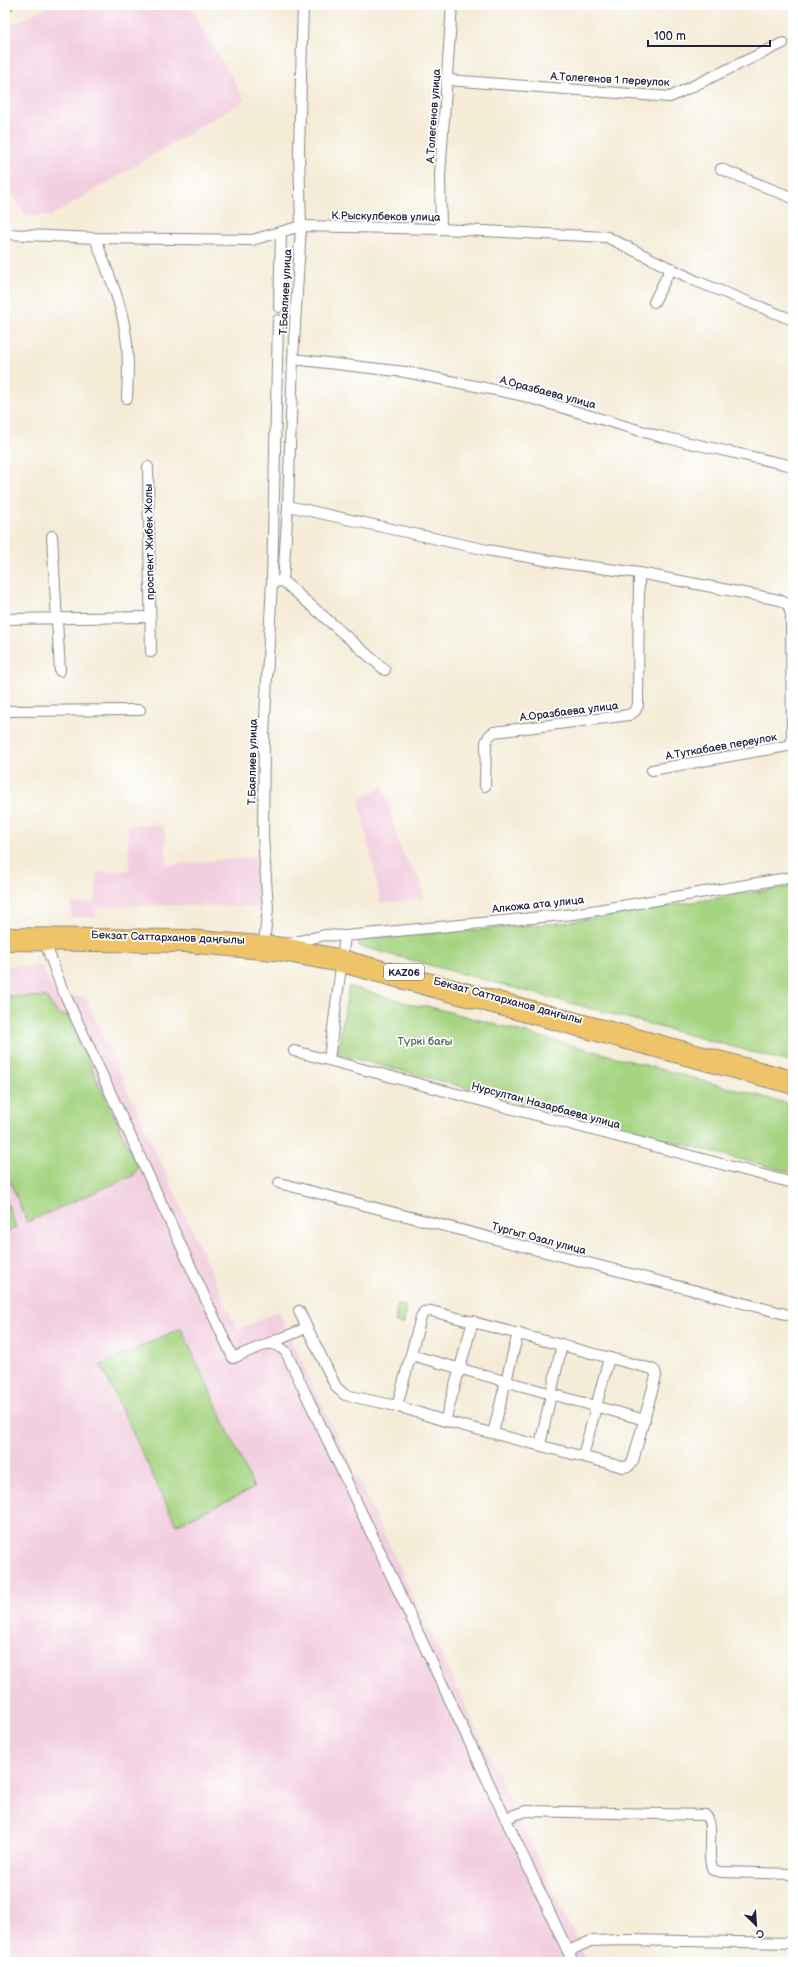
<svg xmlns="http://www.w3.org/2000/svg" width="798" height="1967" font-family="'Balsamiq Sans',sans-serif">
  <style>
    .built { fill: #f2cfe0 }
    .green { fill: #a5d481; stroke: #647b5e }
    .lines { fill: none; stroke-linecap: round; stroke-linejoin: round }
    .minor-casing { stroke: #8b8789; stroke-width: 12 }
    .major-casing { stroke: #8b8789; stroke-width: 14 }
    .minor { stroke: #fff; stroke-width: 10 }
    .major { stroke: #efc469; stroke-width: 12 }
    .labels { text-anchor: middle; stroke-width: 3.5; stroke-linejoin: round; paint-order: stroke }
    .shield { fill: #fff; stroke: #646476; stroke-width: 1 }
    .shield-label { font-size: 10px; font-weight: bold; fill: #22223b }
    .street-label { font-size: 11px; fill: #22223b; stroke: #fff }
    .park-label { font-size: 11px; fill: #506054; stroke: #fff }
  </style>
  <rect width="100%" height="100%" fill="#fff"/>
  <filter id="ink" filterUnits="userSpaceOnUse"><feTurbulence type="fractalNoise" baseFrequency=".025" numOctaves="2"/><feDisplacementMap in="SourceGraphic" scale="8" xChannelSelector="R" yChannelSelector="G"/><feConvolveMatrix kernelMatrix="1 2 1 2 8 2 1 2 1" color-interpolation-filters="sRGB"/></filter>
  <filter id="wash" filterUnits="userSpaceOnUse"><feTurbulence type="fractalNoise" baseFrequency=".012" numOctaves="4" result="noise"/><feDisplacementMap in="SourceGraphic" scale="16" xChannelSelector="R" yChannelSelector="G"/><feGaussianBlur stdDeviation="0.9" result="paint"/><feColorMatrix in="noise" values="0 0 0 0 0 0 0 0 0 0 0 0 0 0 0 0 0 1.4 0 .05"/><feComposite in="paint" operator="in"/></filter>
  <g filter="url(#wash)">
    <rect width="100%" height="100%" fill="#f4ecd7"/>
    <g class="built">
      <path d="M 51,5 L 189,5 L 245,100 L 51,216 L 25,215 L 5,182 L 5,28 Z"/>
      <path d="M 383,786 L 401,851 L 420,880 L 424,899 L 381,903 L 359,800 Z"/>
      <path d="M 127,825 L 164,825 L 167,865 L 256,857 L 262,907 L 168,905 L 97,907 L 95,917 L 71,917 L 71,903 L 95,903 L 97,872 L 130,870 Z"/>
      <path d="M 5,966 L 42,967 L 54,993 L 59,993 L 61,997 L 85,997 L 238,1330 L 278,1311 L 587,1962 L 5,1962 Z"/>
    </g>
    <g class="green">
      <path d="M 793,886 L 793,1063 L 359,946 L 359,939 L 561,923 Z"/>
      <path d="M 349,986 L 417,1006 L 427,1006 L 793,1105 L 793,1173 L 337,1054 Z"/>
      <path d="M 5,996 L 46,997 L 59,1015 L 67,1015 L 138,1167 L 134,1175 L 27,1222 L 5,1170 Z"/>
      <path d="M 5,1197 L 16,1227 L 5,1233 Z"/>
      <path d="M 397,1305 L 406,1306 L 404,1324 L 395,1323 Z"/>
      <path d="M 181,1328 L 254,1488 L 176,1525 L 101,1365 Z"/>
    </g>
  </g>
  <g filter="url(#ink)">
    <g class="lines">
      <g class="minor-casing">
        <g id="minor">
          <path d="M 448,80 L 670,97 L 783,43"/>
          <path d="M 721,169 L 793,198"/>
          <path d="M 441,229 L 440,175 L 452,5"/>
          <path d="M 5,234 L 95,238 L 252,240 L 301,226 L 441,229 L 607,237 L 696,281 L 793,320"/>
          <path d="M 95,238 C 106,268 120,298 125,330 C 129,352 128,375 127,398"/>
          <path d="M 654,302 L 671,268"/>
          <path d="M 279,307 L 281,233"/>
          <path d="M 293,359 L 405,372 L 520,395 L 658,436 L 793,466"/>
          <path d="M 148,467 L 151,652"/>
          <path d="M 288,506 L 487,550 L 562,563 L 639,573 L 780,600 L 788,605 L 791,614 L 792,745"/>
          <path d="M 52,536 L 60,671"/>
          <path d="M 283,581 L 385,670"/>
          <path d="M 272,582 L 278,320"/>
          <path d="M 5,619 L 150,617"/>
          <path d="M 5,711 L 140,710"/>
          <path d="M 652,770 L 793,745"/>
          <path d="M 485,786 L 486,742 L 489,736 L 494,732 L 629,715 L 635,711 L 638,705 L 639,573"/>
          <path d="M 264,942 L 268,909 L 263,836 L 264,736 L 272,582 L 283,581 L 288,506 L 293,359 L 301,226 L 299,150 L 303,5"/>
          <path d="M 286,944 L 325,935 L 345,936 L 574,914 L 793,877"/>
          <path d="M 46,945 L 61,986 L 233,1358 C 257,1347 282,1339 306,1328"/>
          <path d="M 294,1051 L 793,1183"/>
          <path d="M 329,1059 L 345,936"/>
          <path d="M 279,1183 L 793,1316"/>
          <path d="M 299,1311 L 336,1387 L 345,1395 L 397,1406 L 445,1421 L 623,1467 L 629,1466 L 633,1461 L 656,1376 L 655,1371 L 652,1369 L 431,1311 L 424,1312 L 421,1317 L 397,1406"/>
          <path d="M 269,1343 L 279,1346 L 286,1352 L 573,1962"/>
          <path d="M 411,1355 L 645,1420"/>
          <path d="M 445,1421 L 473,1321"/>
          <path d="M 493,1433 L 518,1333"/>
          <path d="M 540,1445 L 562,1344"/>
          <path d="M 583,1456 L 609,1358"/>
          <path d="M 506,1818 L 526,1811 L 705,1815 C 716,1824 705,1854 713,1870 L 721,1872 L 793,1874"/>
          <path d="M 568,1951 L 591,1941 L 625,1940 L 793,1943"/>
        </g>
      </g>
      <g class="major-casing">
        <g id="major">
          <path d="M 5,7 L 7,5"/>
          <path d="M 5,934 L 187,936 L 285,944 L 342,956 L 793,1077"/>
          <path d="M 5,944 L 187,946 L 283,955 L 341,966 L 793,1088"/>
        </g>
      </g>
      <use href="#minor" class="minor"/>
      <use href="#major" class="major"/>
    </g>
  </g>
  <g class="labels">
    <rect class="shield" x="384" y="964" width="40" height="16" rx="3"/>
    <g class="shield-label">
      <text x="404" y="976">KАZ06</text>
    </g>
    <g class="street-label">
      <text transform="translate(610 79) rotate(3)" y="4">А.Толегенов 1 переулок</text>
      <text transform="translate(433 116) rotate(-86)" y="4">А.Толегенов улица</text>
      <text transform="translate(386 216) rotate(1)" y="4">К.Рыскулбеков улица</text>
      <text transform="translate(285 292) rotate(-87)" y="4">Т.Баялиев улица</text>
      <text transform="translate(548 392) rotate(15)" y="4">А.Оразбаева улица</text>
      <text transform="translate(149 542) rotate(-91)" y="4">проспект Жибек Жолы</text>
      <text transform="translate(569 711) rotate(-7)" y="4">А.Оразбаева улица</text>
      <text transform="translate(721 746) rotate(-10)" y="4">А.Туткабаев переулок</text>
      <text transform="translate(252 762) rotate(-89)" y="4">Т.Баялиев улица</text>
      <text transform="translate(538 904) rotate(-6)" y="4">Алкожа ата улица</text>
      <text transform="translate(168 937) rotate(2)" y="4">Бекзат Саттарханов даңғылы</text>
      <text transform="translate(508 1000) rotate(15)" y="4">Бекзат Саттарханов даңғылы</text>
      <text transform="translate(546 1105) rotate(15)" y="4">Нурсултан Назарбаева улица</text>
      <text transform="translate(539 1238) rotate(15)" y="4">Тургыт Озал улица</text>
    </g>
    <g class="park-label">
      <text x="425" y="1045">Түркі бағы</text>
    </g>
  </g>
  <rect width="798" height="1967" fill="none" stroke="#fff" stroke-width="20"/>
  <g transform="translate(756 1925) rotate(155)" stroke="#ffffff" stroke-width="3" paint-order="stroke">
  <path d="M0-3L7 15L0 10L-7 15Z" fill="#22223b"/>
  <text y="-6" font-size="11" font-weight="bold" text-anchor="middle" fill="#22223b">С</text>
  </g>
  <path d="M648 40v6h122v-6" fill="none" stroke="#22223b" stroke-width="2"/>
  <text x="654" y="40" font-size="12" fill="#22223b" stroke="#ffffff" stroke-width="3" paint-order="stroke">100 m</text>
</svg>
